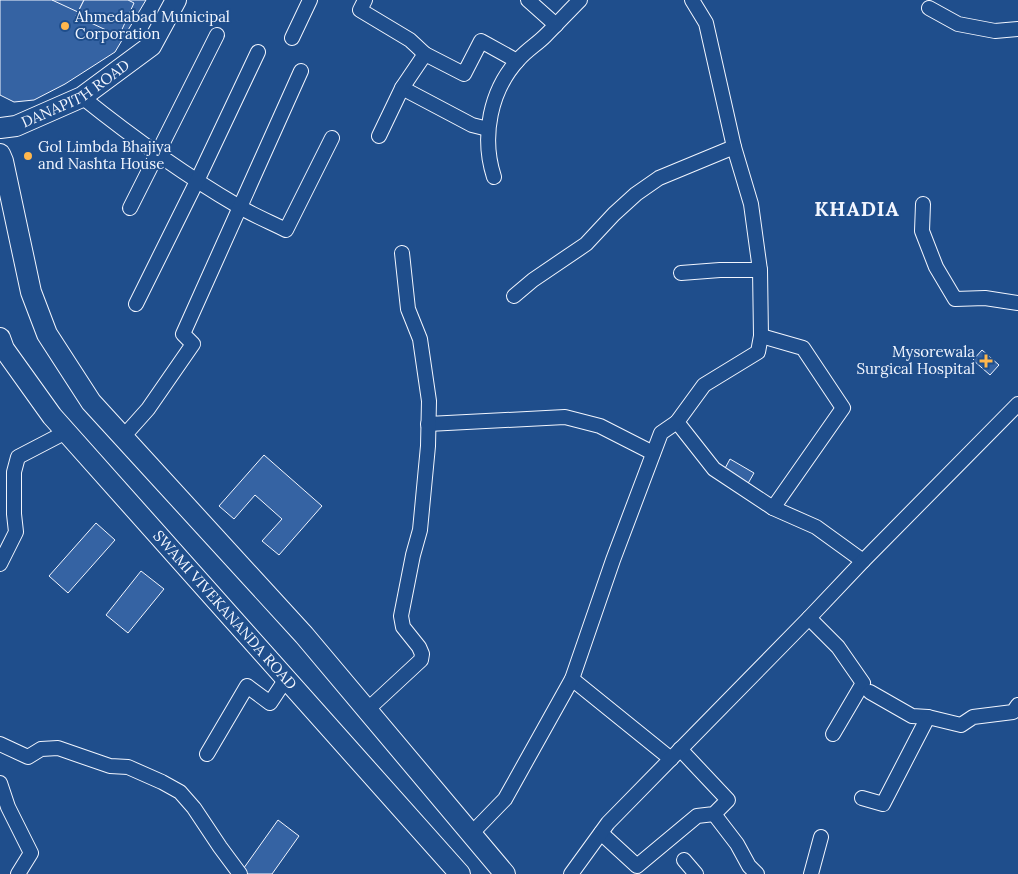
<svg xmlns="http://www.w3.org/2000/svg" width="1018" height="874" font-family="Lora,serif">
  <style>
    .building { fill: #3563a3; stroke: #f2f6ff }
    .lines { fill: none; stroke-linecap: round; stroke-linejoin: round }
    .street-casing { stroke: #f2f6ff; stroke-width: 16 }
    .secondary-casing { stroke: #f2f6ff; stroke-width: 22 }
    .street { stroke: #1f4e8c; stroke-width: 14 }
    .secondary { stroke: #1f4e8c; stroke-width: 20 }
    .poi-dot { fill: #ffb74d; stroke: #1f4e8c; stroke-width: 2 }
    .labels { text-anchor: middle; stroke-width: 4; stroke-linejoin: round; paint-order: stroke }
    .poi-label { font-size: 15px; fill: #f2f6ff; stroke: #1f4e8c; text-anchor: start }
    .street-label { font-size: 15px; fill: #f2f6ff; stroke: #1f4e8c }
    .district-label { font-size: 20px; font-weight: bold; letter-spacing: 1px; fill: #f2f6ff; stroke: #1f4e8c }
  </style>
  <rect width="100%" height="100%" fill="#1f4e8c"/>
  <g class="building">
    <path d="M 0,0 L 146,0 L 115,52 L 65,84 L 34,100 L 14,102 L 0,95 Z"/>
    <path d="M 52,0 L 84,0 L 78,12 Z"/>
    <path d="M 84,0 L 128,0 L 134,3 L 119,36 L 76,16 Z"/>
    <path d="M 982,350 L 999,365 L 990,375 L 973,360 Z"/>
    <path d="M 264,455 L 322,506 L 279,555 L 262,541 L 282,519 L 255,495 L 234,519 L 219,506 Z"/>
    <path d="M 730,459 L 754,473 L 746,487 L 722,474 Z"/>
    <path d="M 96,523 L 115,540 L 68,593 L 49,576 Z"/>
    <path d="M 141,571 L 164,589 L 128,633 L 106,615 Z"/>
    <path d="M 278,820 L 299,836 L 272,874 L 243,874 L 241,872 Z"/>
  </g>
  <g class="lines">
    <g class="street-casing">
      <g id="street">
        <path d="M 365,0 L 360,10 L 410,40 L 425,54"/>
        <path d="M 528,0 L 556,25"/>
        <path d="M 692,0 L 706,23 L 734,147 L 751,204 L 760,270 L 761,336 L 758,352 L 704,385 L 677,422 L 714,469 L 773,508 L 816,527 L 863,561"/>
        <path d="M 929,8 L 958,24 L 995,31 L 1018,29"/>
        <path d="M 292,38 L 310,0"/>
        <path d="M 402,88 L 472,125 L 488,129"/>
        <path d="M 82,97 C 132,137 183,174 238,206 C 253,215 270,222 286,230 L 332,138"/>
        <path d="M 379,136 L 402,88 L 425,54 L 464,74 L 481,41 L 517,61"/>
        <path d="M 494,177 C 481,137 490,90 519,59 C 527,50 537,44 545,36 C 557,24 568,12 580,0"/>
        <path d="M 923,204 L 922,231 L 936,267 L 955,299 L 985,298 L 1018,303"/>
        <path d="M 130,208 L 217,35"/>
        <path d="M 681,273 L 720,270 L 760,270"/>
        <path d="M 514,296 L 533,280 L 586,244 L 614,214 L 636,194 L 659,178 L 734,147"/>
        <path d="M 136,304 L 197,181 L 258,52"/>
        <path d="M 761,336 L 803,348 L 843,408 L 773,508"/>
        <path d="M 428,424 L 565,417 L 600,426 L 653,453"/>
        <path d="M 123,437 L 148,409 L 193,344 L 183,334 L 301,71"/>
        <path d="M 0,564 L 16,532 L 14,514 L 14,472 L 18,457 L 66,432"/>
        <path d="M 809,618 L 838,647 L 863,683 L 833,734"/>
        <path d="M 572,679 L 671,759"/>
        <path d="M 870,692 L 912,716 L 928,717 L 961,725 L 973,717 L 1013,712 L 1018,705"/>
        <path d="M 367,710 L 421,660 L 422,654 L 419,647 L 403,627 L 401,616 L 413,555 L 420,530 L 428,446 L 429,401 L 420,339 L 408,309 L 402,253"/>
        <path d="M 0,744 L 28,757 L 41,749 L 58,748 L 110,766 L 128,767 L 162,782 L 180,792 L 194,808 L 220,847 L 240,874"/>
        <path d="M 207,754 L 247,686 L 270,703 L 286,679"/>
        <path d="M 0,783 L 8,807 L 31,853 L 18,874"/>
        <path d="M 862,798 L 883,804 L 928,717"/>
        <path d="M 714,814 L 737,844 L 749,866 L 757,874"/>
        <path d="M 472,833 L 505,799 L 572,679 L 613,560 L 661,433 L 677,422"/>
        <path d="M 601,833 L 637,866 L 697,816 L 714,814 L 728,800 L 680,749"/>
        <path d="M 684,860 L 696,874"/>
        <path d="M 571,874 L 608,823 L 809,618 L 863,561 L 1018,404"/>
        <path d="M 811,874 L 821,837"/>
      </g>
    </g>
    <g class="secondary-casing">
      <g id="secondary">
        <path id="s1" d="M 0,128 L 16,126 L 82,97 L 151,46 L 176,0"/>
        <path d="M 0,154 L 3,161 L 31,292 L 47,334 L 91,402 L 304,635 L 505,874"/>
        <path id="s2" d="M 0,338 L 4,349 L 52,416 L 460,874"/>
      </g>
    </g>
    <use href="#street" class="street"/>
    <use href="#secondary" class="secondary"/>
  </g>
  <g class="poi-dot">
    <circle cx="65" cy="26" r="5"/>
    <circle cx="28" cy="156" r="5"/>
    <path d="M983.5 353.5h5v5h5v5h-5v5h-5v-5h-5v-5h5z"/>
  </g>
  <g class="labels">
    <g class="poi-label">
      <text x="75" y="22">Ahmedabad Municipal<tspan x="75" dy="17">Corporation</tspan></text>
      <text x="38" y="152">Gol Limbda Bhajiya<tspan x="38" dy="17">and Nashta House</tspan></text>
      <text x="975" y="357" text-anchor="end">Mysorewala<tspan x="975" dy="17">Surgical Hospital</tspan></text>
    </g>
    <g class="street-label">
      <text dy="5" stroke="none"><textPath href="#s1" startOffset="84">DANAPITH ROAD</textPath></text>
      <text dy="5" stroke="none"><textPath href="#s2" startOffset="354">SWAMI VIVEKANANDA ROAD</textPath></text>
    </g>
    <g class="district-label">
      <text x="857" y="216">KHADIA</text>
    </g>
  </g>
</svg>
